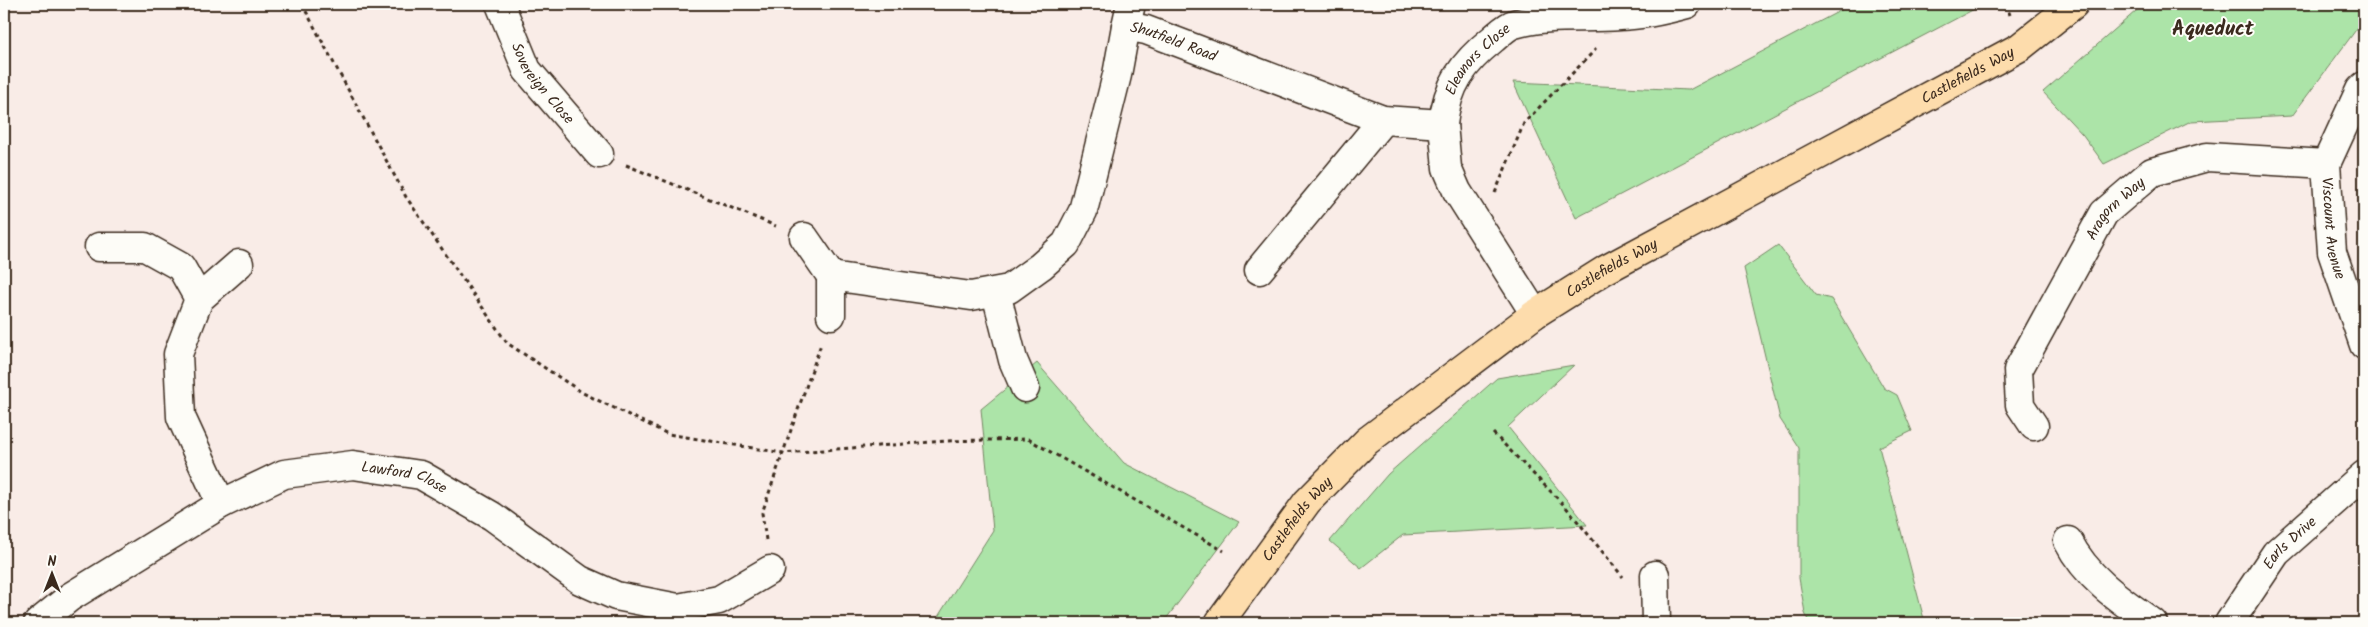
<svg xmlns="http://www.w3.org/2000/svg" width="2368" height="627" font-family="Kalam,sans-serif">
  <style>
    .green { fill: #ace4a8; stroke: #748763 }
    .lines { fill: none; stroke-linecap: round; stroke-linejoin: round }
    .minor-casing { stroke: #3b2a1e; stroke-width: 31 }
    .major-casing { stroke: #3b2a1e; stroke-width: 31 }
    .path { stroke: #3b2a1e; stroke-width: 3; stroke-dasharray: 4 4; stroke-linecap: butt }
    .minor { stroke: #fdfcf7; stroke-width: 28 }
    .major { stroke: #fddcac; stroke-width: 28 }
    .labels { text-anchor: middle; stroke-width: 4; stroke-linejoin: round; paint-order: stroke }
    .street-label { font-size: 15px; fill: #3b2a1e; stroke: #fdfcf7 }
    .district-label { font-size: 20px; font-weight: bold; fill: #3b2a1e; stroke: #fdfcf7 }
  </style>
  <rect width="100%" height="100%" fill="#f9ece7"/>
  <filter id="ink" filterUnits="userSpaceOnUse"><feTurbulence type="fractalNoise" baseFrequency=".02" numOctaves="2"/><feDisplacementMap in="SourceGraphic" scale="10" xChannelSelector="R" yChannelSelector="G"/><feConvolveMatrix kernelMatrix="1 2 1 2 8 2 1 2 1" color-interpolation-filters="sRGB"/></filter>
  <g filter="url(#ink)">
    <g class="green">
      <path d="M 1853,4 L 1984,4 L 1576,218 L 1513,82 L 1689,90 Z"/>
      <path d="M 2144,4 L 2364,4 L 2364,19 L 2292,116 L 2191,121 L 2104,164 L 2083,135 L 2043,92 Z"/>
      <path d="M 1778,245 L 1816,295 L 1831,299 L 1884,388 L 1897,395 L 1912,431 L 1879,447 L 1925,623 L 1809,623 L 1805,613 L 1799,578 L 1799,448 L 1780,419 L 1744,268 Z"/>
      <path d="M 1037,363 L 1124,463 L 1239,522 L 1163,623 L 934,623 L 993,530 L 981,409 Z"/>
      <path d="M 1574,365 L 1508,427 L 1587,525 L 1403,535 L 1361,568 L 1330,541 L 1388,474 L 1497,378 Z"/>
    </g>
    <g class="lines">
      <g class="minor-casing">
        <g id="minor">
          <path id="s1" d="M 500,4 L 527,70 L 599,154"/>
          <path d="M 1126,26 L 1131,4"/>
          <path id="s2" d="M 2364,86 L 2360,90 L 2326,164 L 2332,252 L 2364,345"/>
          <path id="s3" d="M 1443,124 C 1447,85 1463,63 1493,39 C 1499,34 1507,26 1514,24 C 1549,14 1584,19 1620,16 C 1643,15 1665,10 1687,4"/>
          <path d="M 804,237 L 831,276"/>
          <path d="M 99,247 L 145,247 L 181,267 L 199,299"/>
          <path d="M 1259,270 L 1383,120"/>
          <path d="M 996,293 L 1013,360 L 1025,388"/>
          <path id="s4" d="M 831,315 L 831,276 L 971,296 L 1009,289 L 1041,266 L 1066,244 L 1083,211 L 1117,75 L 1126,26 L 1146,30 L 1383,120 L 1443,124 L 1447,168 L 1457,191 L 1535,314"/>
          <path id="s5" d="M 2034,426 L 2020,405 L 2018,370 L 2104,213 L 2152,172 L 2207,157 L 2326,164"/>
          <path d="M 221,504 L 181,417 L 178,354 L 199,299 L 239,264"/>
          <path d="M 2068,541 C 2087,578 2120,600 2153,623"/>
          <path d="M 1655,575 L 1656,623"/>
          <path id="s6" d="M 38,623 L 70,597 L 221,504 L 284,474 L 353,465 L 421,475 L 492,516 L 580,580 L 616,596 L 678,608 L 719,600 L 770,570"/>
          <path id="s7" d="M 2229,623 L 2276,553 L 2364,475"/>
        </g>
      </g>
      <g class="major-casing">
        <g id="major">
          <path id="s8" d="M 1219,623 L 1307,502 L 1367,441 L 1535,314 L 1605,270 L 2020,47 L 2074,4"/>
        </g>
      </g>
      <g class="path">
        <path d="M 302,4 L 406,197 L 507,343 L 583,393 L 668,434 L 783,453 L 946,441 L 1028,439 L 1224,551"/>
        <path d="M 2006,4 L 2010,15"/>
        <path d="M 626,165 L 776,226"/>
        <path d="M 1495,193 L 1524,123 L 1596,49"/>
        <path d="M 1493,433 L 1565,506 L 1623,577"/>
        <path d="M 766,540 L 762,513 L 821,344"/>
      </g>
      <use href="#minor" class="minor"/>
      <use href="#major" class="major"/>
    </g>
  </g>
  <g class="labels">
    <g class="street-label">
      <text dy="5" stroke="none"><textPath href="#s4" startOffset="569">Shutfield Road</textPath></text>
      <text dy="5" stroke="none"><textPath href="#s3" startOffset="76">Eleanors Close</textPath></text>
      <text dy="5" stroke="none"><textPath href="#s8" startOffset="940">Castlefields Way</textPath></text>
      <text dy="5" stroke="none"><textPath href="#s1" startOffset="91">Sovereign Close</textPath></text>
      <text dy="5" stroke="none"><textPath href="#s5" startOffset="250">Aragorn Way</textPath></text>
      <text dy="5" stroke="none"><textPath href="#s2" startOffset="152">Viscount Avenue</textPath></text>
      <text dy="5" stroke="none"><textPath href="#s8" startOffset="535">Castlefields Way</textPath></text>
      <text dy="5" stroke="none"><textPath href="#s6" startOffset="411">Lawford Close</textPath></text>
      <text dy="5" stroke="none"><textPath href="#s8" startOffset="130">Castlefields Way</textPath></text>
      <text dy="5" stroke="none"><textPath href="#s7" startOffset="101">Earls Drive</textPath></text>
    </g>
    <g class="district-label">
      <text x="2213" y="35">Aqueduct</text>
    </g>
  </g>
  <rect width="2368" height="627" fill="none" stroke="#fdfcf7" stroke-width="20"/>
  <rect x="10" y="10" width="2348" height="607" fill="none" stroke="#3b2a1e" stroke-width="2" filter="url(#ink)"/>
  <g transform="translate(52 574)" stroke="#fdfcf7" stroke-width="4" paint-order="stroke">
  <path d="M0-4L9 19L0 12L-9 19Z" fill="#3b2a1e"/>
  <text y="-8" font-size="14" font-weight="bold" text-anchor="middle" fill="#3b2a1e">N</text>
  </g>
</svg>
